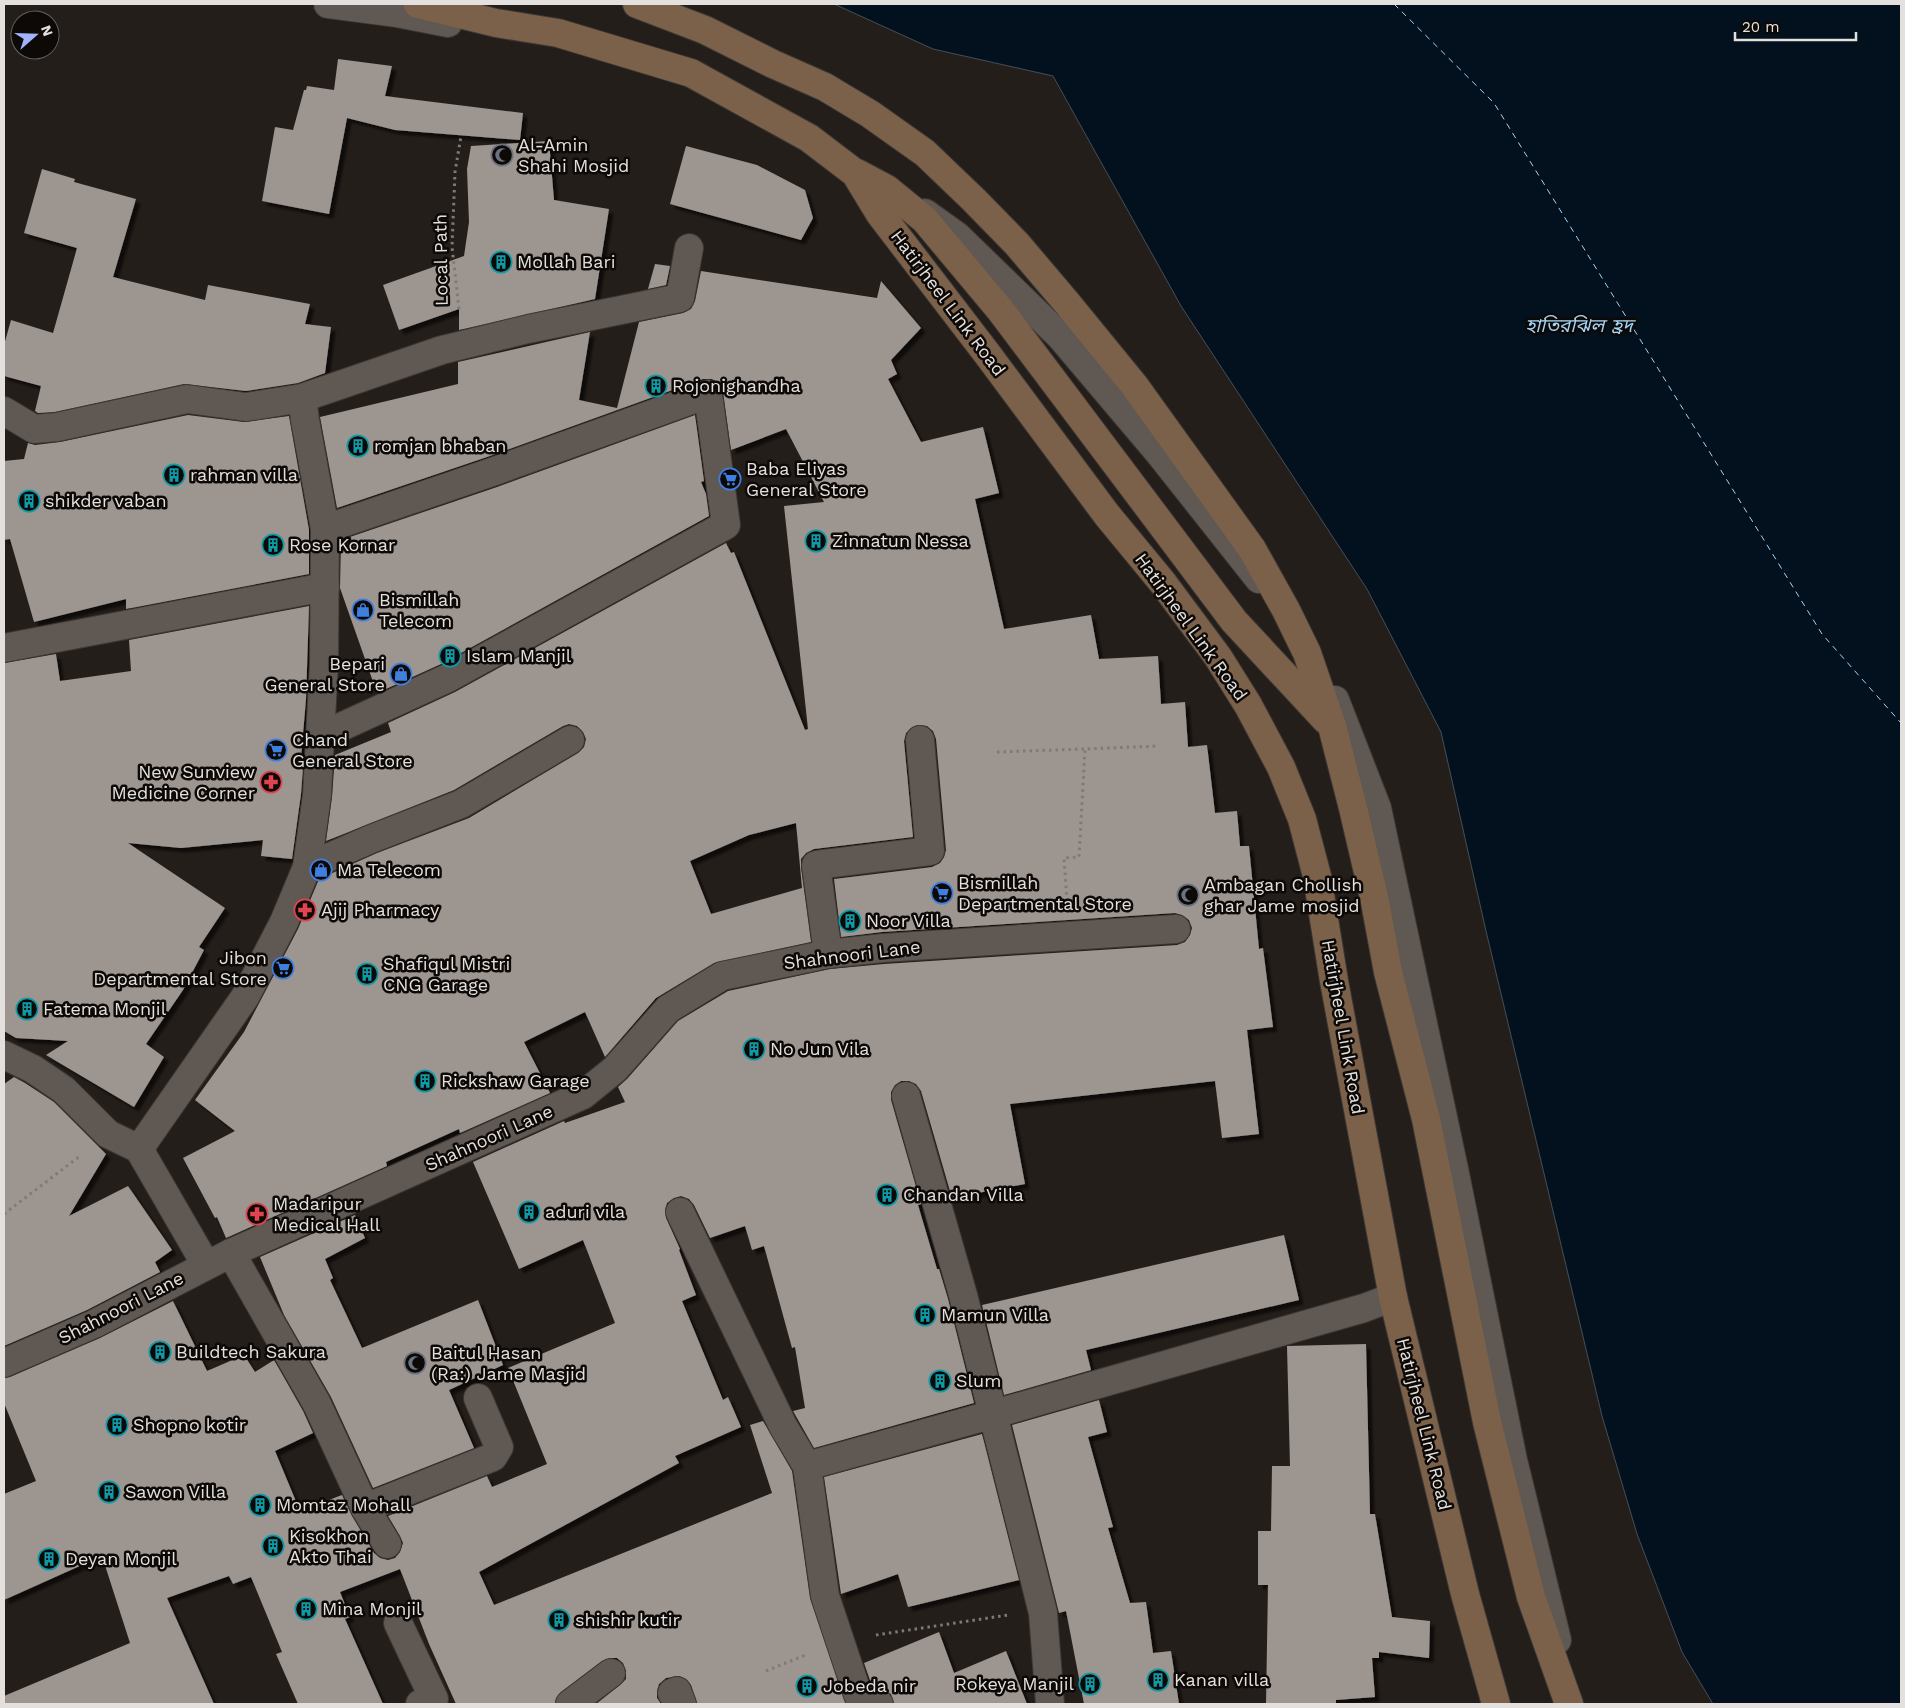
<svg xmlns="http://www.w3.org/2000/svg" width="1905" height="1708" font-family="'Work Sans','Noto Sans Bengali',sans-serif">
  <style>
    .water { fill: #02111d; stroke: #464f57 }
    .lines { fill: none; stroke-linecap: round; stroke-linejoin: round }
    .ferry { stroke: #a5d4f7; stroke-width: 1; stroke-dasharray: 6 5; stroke-linecap: butt }
    .building { fill: #9d9590; fill-rule: evenodd; filter: url(#shadow) }
    .pedestrian-casing { stroke: #3c3835; stroke-width: 30 }
    .minor-casing { stroke: #3c3835; stroke-width: 30 }
    .secondary-casing { stroke: #3c3835; stroke-width: 30 }
    .path { stroke: #7f7a77; stroke-width: 3; stroke-dasharray: 2.5 4; stroke-linecap: butt }
    .pedestrian { stroke: #5f5853; stroke-width: 28 }
    .minor { stroke: #5f5853; stroke-width: 28 }
    .secondary { stroke: #7c614a; stroke-width: 28 }
    .labels { text-anchor: middle; stroke-width: 5; stroke-linejoin: round; paint-order: stroke }
    .poi-label { font-size: 18px; fill: #e4e0dd; stroke: #0c0907; text-anchor: start }
    .street-label { font-size: 18px; fill: #e4e0dd; stroke: #0c0907 }
    .water-label { font-size: 19px; font-style: italic; fill: #a5d4f7; stroke: #0c0907 }
  </style>
  <defs>
    <filter id="shadow"><feDropShadow dx="4.5" dy="4.5" stdDeviation="1" flood-color="#0009"/></filter>
  </defs>
  <rect width="100%" height="100%" fill="#241e1a"/>
  <path class="water" d="M 834,4 L 1901,4 L 1901,1704 L 1713,1704 L 1682,1652 L 1637,1534 L 1602,1416 L 1486,931 L 1441,732 L 1367,589 L 1181,306 L 1053,76 L 933,49 Z"/>
  <g class="lines">
    <path class="ferry" d="M 1394,4 L 1494,103 L 1822,634 L 1901,723"/>
  </g>
  <g class="building">
    <path d="M 338,59 L 392,66 L 385,96 L 523,113 L 520,140 L 395,130 L 347,118 L 329,214 L 262,201 L 275,127 L 293,130 L 304,90 L 306,90 L 307,86 L 334,90 Z"/>
    <path d="M 549,141 L 554,200 L 609,209 L 595,299 L 459,330 L 459,309 L 399,330 L 383,285 L 464,256 L 469,222 L 467,169 L 471,146 Z"/>
    <path d="M 686,146 L 757,165 L 805,190 L 813,218 L 801,240 L 670,204 Z"/>
    <path d="M 42,169 L 75,179 L 74,182 L 136,199 L 113,277 L 205,300 L 208,285 L 310,304 L 305,324 L 331,327 L 325,373 L 298,383 L 246,391 L 184,384 L 55,412 L 38,413 L 35,411 L 41,386 L 4,376 L 4,345 L 11,320 L 53,333 L 77,248 L 24,233 Z"/>
    <path d="M 655,264 L 670,266 L 666,285 L 648,289 Z"/>
    <path d="M 701,271 L 877,298 L 881,281 L 921,328 L 891,360 L 897,374 L 888,379 L 921,442 L 983,427 L 999,493 L 975,499 L 1004,629 L 1091,615 L 1099,659 L 1158,656 L 1161,704 L 1185,702 L 1188,747 L 1207,745 L 1215,813 L 1237,811 L 1240,846 L 1249,846 L 1259,949 L 1263,948 L 1273,1027 L 1247,1030 L 1259,1134 L 1222,1138 L 1215,1081 L 1010,1104 L 1025,1184 L 952,1198 L 921,1091 L 916,1084 L 909,1081 L 901,1081 L 895,1085 L 891,1092 L 891,1100 L 921,1204 L 918,1205 L 937,1269 L 939,1269 L 948,1299 L 974,1403 L 814,1448 L 793,1411 L 805,1408 L 795,1347 L 792,1348 L 764,1246 L 752,1250 L 745,1226 L 710,1238 L 694,1205 L 689,1199 L 681,1196 L 674,1198 L 667,1203 L 665,1210 L 666,1218 L 680,1249 L 679,1250 L 696,1295 L 682,1301 L 723,1400 L 728,1397 L 741,1427 L 675,1456 L 679,1463 L 479,1572 L 494,1605 L 772,1493 L 750,1425 L 763,1421 L 792,1471 L 810,1598 L 846,1704 L 697,1704 L 691,1685 L 686,1679 L 679,1676 L 666,1678 L 659,1684 L 657,1691 L 657,1698 L 661,1704 L 596,1704 L 620,1685 L 626,1679 L 626,1671 L 623,1663 L 617,1658 L 610,1658 L 602,1661 L 561,1692 L 556,1698 L 555,1704 L 456,1704 L 429,1644 L 400,1569 L 340,1592 L 350,1617 L 345,1619 L 383,1704 L 298,1704 L 276,1654 L 282,1652 L 251,1577 L 233,1584 L 229,1576 L 167,1598 L 214,1704 L 4,1704 L 4,1696 L 130,1643 L 102,1556 L 4,1600 L 4,1494 L 36,1481 L 4,1403 L 4,1378 L 10,1377 L 100,1338 L 173,1301 L 207,1371 L 244,1355 L 255,1372 L 274,1360 L 303,1411 L 313,1433 L 275,1451 L 300,1511 L 342,1495 L 352,1516 L 374,1553 L 380,1558 L 388,1560 L 395,1558 L 400,1552 L 403,1543 L 400,1536 L 388,1516 L 487,1476 L 492,1487 L 547,1464 L 508,1368 L 615,1323 L 583,1240 L 519,1269 L 473,1162 L 564,1121 L 565,1123 L 625,1102 L 618,1087 L 627,1079 L 678,1021 L 728,991 L 830,969 L 884,964 L 1177,945 L 1185,942 L 1190,935 L 1192,928 L 1189,920 L 1182,915 L 1175,913 L 882,932 L 841,937 L 834,879 L 932,867 L 940,863 L 944,857 L 946,850 L 936,739 L 933,731 L 927,726 L 918,725 L 911,728 L 906,733 L 904,741 L 913,837 L 814,849 L 806,853 L 801,859 L 801,867 L 811,942 L 714,963 L 656,998 L 605,1057 L 585,1012 L 524,1042 L 550,1093 L 460,1133 L 459,1129 L 386,1162 L 387,1166 L 226,1238 L 217,1217 L 215,1218 L 183,1158 L 235,1131 L 195,1100 L 244,1032 L 298,929 L 319,879 L 377,853 L 469,818 L 578,753 L 584,747 L 586,739 L 583,732 L 577,726 L 569,724 L 563,726 L 454,790 L 326,841 L 332,797 L 335,755 L 391,732 L 388,723 L 455,692 L 726,543 L 731,553 L 734,552 L 805,730 L 808,729 L 784,506 L 824,502 L 786,429 L 731,450 L 723,392 L 720,384 L 712,379 L 703,379 L 487,457 L 337,508 L 320,417 L 458,384 L 458,362 L 590,332 L 579,400 L 617,408 L 639,322 L 683,313 L 691,309 L 695,301 ZM 796,823 L 802,888 L 711,914 L 690,861 L 749,835 Z"/>
    <path d="M 188,415 L 244,422 L 289,416 L 309,530 L 309,574 L 126,609 L 126,599 L 34,622 L 10,539 L 4,540 L 4,461 L 24,459 L 28,443 L 35,445 L 60,442 Z"/>
    <path d="M 695,415 L 704,481 L 701,482 L 706,494 L 709,516 L 441,664 L 377,693 L 340,588 L 341,540 L 497,487 Z"/>
    <path d="M 309,606 L 306,699 L 300,769 L 303,768 L 301,794 L 292,859 L 261,856 L 263,840 L 181,848 L 128,843 L 225,908 L 199,947 L 204,950 L 183,990 L 146,1044 L 164,1057 L 134,1107 L 46,1055 L 68,1041 L 16,1038 L 4,1031 L 4,663 L 56,654 L 60,681 L 131,671 L 129,640 Z"/>
    <path d="M 14,1077 L 25,1083 L 54,1102 L 106,1154 L 69,1216 L 128,1186 L 172,1250 L 155,1262 L 160,1272 L 87,1310 L 4,1346 L 4,1084 Z"/>
    <path d="M 355,1215 L 365,1238 L 325,1259 L 333,1278 L 330,1280 L 362,1348 L 478,1300 L 503,1365 L 449,1390 L 474,1448 L 373,1488 L 331,1397 L 284,1315 L 260,1257 Z"/>
    <path d="M 1284,1235 L 1299,1300 L 1086,1350 L 1091,1370 L 1004,1395 L 982,1305 Z"/>
    <path d="M 1366,1344 L 1370,1514 L 1375,1514 L 1392,1617 L 1430,1621 L 1429,1658 L 1379,1652 L 1379,1658 L 1372,1658 L 1375,1697 L 1336,1700 L 1336,1704 L 1266,1704 L 1268,1585 L 1258,1585 L 1258,1531 L 1271,1531 L 1272,1466 L 1290,1466 L 1287,1346 Z"/>
    <path d="M 1099,1400 L 1107,1432 L 1088,1437 L 1113,1527 L 1108,1528 L 1130,1603 L 1146,1602 L 1153,1653 L 1171,1651 L 1179,1704 L 1084,1704 L 1066,1611 L 1059,1613 L 1012,1425 Z"/>
    <path d="M 982,1434 L 1019,1580 L 908,1607 L 898,1574 L 841,1594 L 824,1477 Z"/>
    <path d="M 939,1632 L 954,1673 L 1006,1651 L 1027,1704 L 894,1704 L 891,1694 L 871,1683 L 864,1663 Z"/>
  </g>
  <g class="lines">
    <g class="pedestrian-casing">
      <g id="pedestrian">
        <path d="M 328,4 L 397,13 L 448,23"/>
        <path d="M 925,213 L 957,236 L 1061,337 L 1160,454 L 1259,579"/>
        <path d="M 1335,700 L 1377,808 L 1454,1169 L 1513,1460 L 1557,1640"/>
      </g>
    </g>
    <g class="minor-casing">
      <g id="minor">
        <path d="M 4,411 L 34,429 L 57,427 L 187,399 L 246,407 L 302,398 L 442,350 L 528,329 L 680,298 L 689,248"/>
        <path d="M 4,648 L 325,587"/>
        <path d="M 319,737 L 448,678 L 726,525 L 708,394 L 492,472 L 325,529"/>
        <path d="M 307,867 L 371,839 L 461,804 L 570,740"/>
        <path d="M 828,954 L 816,865 L 930,851 L 920,740"/>
        <path d="M 4,1055 L 33,1069 L 64,1090 L 108,1134 L 139,1149"/>
        <path d="M 906,1096 L 963,1295 L 1043,1613 L 1050,1704"/>
        <path d="M 139,1149 L 245,997 L 284,922 L 307,867 L 317,795 L 324,663 L 325,529 L 305,420 L 302,398"/>
        <path d="M 139,1149 L 206,1265"/>
        <path d="M 680,1212 L 783,1426 L 807,1466 L 825,1596 L 858,1695 L 879,1704"/>
        <path d="M 231,1253 L 317,1404 L 365,1508 L 387,1544"/>
        <path d="M 4,1363 L 94,1324 L 231,1253 L 583,1095 L 615,1069 L 668,1009 L 722,976 L 828,954 L 883,948 L 1176,929"/>
        <path d="M 807,1466 L 994,1414 L 1364,1308 L 1393,1297"/>
        <path d="M 365,1508 L 493,1457 L 499,1447 L 478,1398"/>
        <path d="M 398,1623 L 434,1699 L 420,1704"/>
        <path d="M 672,1693 L 677,1691 L 682,1704"/>
        <path d="M 570,1704 L 611,1673"/>
      </g>
    </g>
    <g class="secondary-casing">
      <g id="secondary">
        <path d="M 418,4 L 496,23 L 558,33 L 691,73 L 809,138 L 855,173 L 880,214 L 988,355 L 1107,515 L 1163,583 L 1218,657 L 1248,705 L 1281,767 L 1302,819 L 1317,876 L 1334,981 L 1393,1297 L 1465,1594 L 1496,1704"/>
        <path d="M 637,4 L 705,30 L 773,64 L 825,87 L 870,114 L 925,153 L 974,200 L 1017,244 L 1067,303 L 1134,385 L 1252,549 L 1286,610 L 1307,653 L 1332,726 L 1353,808 L 1375,902 L 1388,972 L 1426,1119 L 1487,1422 L 1531,1597 L 1569,1704"/>
        <path d="M 857,173 L 887,189 L 925,220 L 1001,311 L 1234,621 L 1326,720"/>
      </g>
    </g>
    <g class="path">
      <path d="M 459,309 L 452,247 L 455,172 L 461,136"/>
      <path d="M 997,752 L 1085,749"/>
      <path d="M 1067,901 L 1064,858 L 1079,857 L 1085,749 L 1158,746"/>
      <path d="M 4,1214 L 80,1156"/>
      <path d="M 876,1635 L 1008,1615"/>
      <path d="M 766,1671 L 808,1654"/>
    </g>
    <use href="#pedestrian" class="pedestrian"/>
    <use href="#minor" class="minor"/>
    <use href="#secondary" class="secondary"/>
  </g>
  <defs>
    <g id="mosque-ring" transform="scale(1.125)"><circle r="9.5" fill="#0c0907" stroke="#6b7280" stroke-width="1.5"/><path d="M3.5-4.9A6 6 0 1 0 3.5 4.9A5 5 0 1 1 3.5-4.9Z" fill="#6b7280"/></g>
    <g id="building-ring" transform="scale(1.125)"><circle r="9.5" fill="#0c0907" stroke="#0f9aa8" stroke-width="1.5"/><path d="M-4-6H4V6H1V3H-1V6H-4ZM-2.5-4.3h1.7v1.8h-1.7ZM.8-4.3h1.7v1.8H.8ZM-2.5-1h1.7V.8h-1.7ZM.8-1h1.7V.8H.8Z" fill="#0f9aa8"/></g>
    <g id="supermarket-ring" transform="scale(1.125)"><circle r="9.5" fill="#0c0907" stroke="#3f7fe0" stroke-width="1.5"/><path d="M-6-5.5h2.5l.6 2H6L4.5 2H-2.5L-4.4-4H-6ZM-1.5 3.2a1.3 1.3 0 1 0 .1 0ZM3 3.2a1.3 1.3 0 1 0 .1 0Z" fill="#3f7fe0"/></g>
    <g id="shop-ring" transform="scale(1.125)"><circle r="9.5" fill="#0c0907" stroke="#3f7fe0" stroke-width="1.5"/><path d="M-5-2.5h2.3a2.7 3.5 0 0 1 5.4 0H5L5.5 6h-11ZM-1.5-2.5h3a1.5 2.3 0 0 0-3 0Z" fill="#3f7fe0"/></g>
    <g id="pharmacy-ring" transform="scale(1.125)"><circle r="9.5" fill="#0c0907" stroke="#e0444e" stroke-width="1.5"/><path d="M-2-6h4v4h4v4h-4v4h-4v-4h-4v-4h4Z" fill="#e0444e"/></g>
  </defs>
  <g fill-rule="evenodd">
    <use href="#mosque-ring" x="502" y="155"/>
    <use href="#building-ring" x="501" y="262"/>
    <use href="#building-ring" x="656" y="386"/>
    <use href="#building-ring" x="358" y="446"/>
    <use href="#building-ring" x="174" y="475"/>
    <use href="#supermarket-ring" x="730" y="479"/>
    <use href="#building-ring" x="29" y="501"/>
    <use href="#building-ring" x="816" y="541"/>
    <use href="#building-ring" x="273" y="545"/>
    <use href="#shop-ring" x="363" y="610"/>
    <use href="#building-ring" x="450" y="656"/>
    <use href="#shop-ring" x="401" y="674"/>
    <use href="#supermarket-ring" x="276" y="750"/>
    <use href="#pharmacy-ring" x="271" y="782"/>
    <use href="#shop-ring" x="321" y="870"/>
    <use href="#supermarket-ring" x="942" y="893"/>
    <use href="#mosque-ring" x="1188" y="895"/>
    <use href="#pharmacy-ring" x="305" y="910"/>
    <use href="#building-ring" x="850" y="921"/>
    <use href="#supermarket-ring" x="283" y="968"/>
    <use href="#building-ring" x="367" y="974"/>
    <use href="#building-ring" x="27" y="1009"/>
    <use href="#building-ring" x="754" y="1049"/>
    <use href="#building-ring" x="425" y="1081"/>
    <use href="#building-ring" x="887" y="1195"/>
    <use href="#building-ring" x="529" y="1212"/>
    <use href="#pharmacy-ring" x="257" y="1214"/>
    <use href="#building-ring" x="925" y="1315"/>
    <use href="#building-ring" x="160" y="1352"/>
    <use href="#mosque-ring" x="415" y="1363"/>
    <use href="#building-ring" x="940" y="1381"/>
    <use href="#building-ring" x="117" y="1425"/>
    <use href="#building-ring" x="109" y="1492"/>
    <use href="#building-ring" x="260" y="1505"/>
    <use href="#building-ring" x="273" y="1546"/>
    <use href="#building-ring" x="49" y="1559"/>
    <use href="#building-ring" x="306" y="1609"/>
    <use href="#building-ring" x="559" y="1620"/>
    <use href="#building-ring" x="1158" y="1680"/>
    <use href="#building-ring" x="1090" y="1684"/>
    <use href="#building-ring" x="807" y="1686"/>
  </g>
  <g class="labels">
    <g class="poi-label">
      <text x="518" y="151">Al-Amin<tspan x="518" dy="21">Shahi Mosjid</tspan></text>
      <text x="517" y="268">Mollah Bari</text>
      <text x="672" y="392">Rojonighandha</text>
      <text x="374" y="452">romjan bhaban</text>
      <text x="746" y="475">Baba Eliyas<tspan x="746" dy="21">General Store</tspan></text>
      <text x="190" y="481">rahman villa</text>
      <text x="45" y="507">shikder vaban</text>
      <text x="832" y="547">Zinnatun Nessa</text>
      <text x="289" y="551">Rose Kornar</text>
      <text x="379" y="606">Bismillah<tspan x="379" dy="21">Telecom</tspan></text>
      <text x="466" y="662">Islam Manjil</text>
      <text x="385" y="670" text-anchor="end">Bepari<tspan x="385" dy="21">General Store</tspan></text>
      <text x="292" y="746">Chand<tspan x="292" dy="21">General Store</tspan></text>
      <text x="255" y="778" text-anchor="end">New Sunview<tspan x="255" dy="21">Medicine Corner</tspan></text>
      <text x="337" y="876">Ma Telecom</text>
      <text x="958" y="889">Bismillah<tspan x="958" dy="21">Departmental Store</tspan></text>
      <text x="1204" y="891">Ambagan Chollish<tspan x="1204" dy="21">ghar Jame mosjid</tspan></text>
      <text x="321" y="916">Ajij Pharmacy</text>
      <text x="866" y="927">Noor Villa</text>
      <text x="267" y="964" text-anchor="end">Jibon<tspan x="267" dy="21">Departmental Store</tspan></text>
      <text x="383" y="970">Shafiqul Mistri<tspan x="383" dy="21">CNG Garage</tspan></text>
      <text x="43" y="1015">Fatema Monjil</text>
      <text x="770" y="1055">No Jun Vila</text>
      <text x="441" y="1087">Rickshaw Garage</text>
      <text x="903" y="1201">Chandan Villa</text>
      <text x="273" y="1210">Madaripur<tspan x="273" dy="21">Medical Hall</tspan></text>
      <text x="545" y="1218">aduri vila</text>
      <text x="941" y="1321">Mamun Villa</text>
      <text x="176" y="1358">Buildtech Sakura</text>
      <text x="431" y="1359">Baitul Hasan<tspan x="431" dy="21">(Ra:) Jame Masjid</tspan></text>
      <text x="956" y="1387">Slum</text>
      <text x="133" y="1431">Shopno kotir</text>
      <text x="125" y="1498">Sawon Villa</text>
      <text x="276" y="1511">Momtaz Mohall</text>
      <text x="289" y="1542">Kisokhon<tspan x="289" dy="21">Akto Thai</tspan></text>
      <text x="65" y="1565">Deyan Monjil</text>
      <text x="322" y="1615">Mina Monjil</text>
      <text x="575" y="1626">shishir kutir</text>
      <text x="1174" y="1686">Kanan villa</text>
      <text x="1074" y="1690" text-anchor="end">Rokeya Manjil</text>
      <text x="823" y="1692">Jobeda nir</text>
    </g>
    <g class="street-label">
      <text transform="translate(441 260) rotate(-91)" y="6">Local Path</text>
      <text transform="translate(948 303) rotate(53)" y="6">Hatirjheel Link Road</text>
      <text transform="translate(1191 627) rotate(54)" y="6">Hatirjheel Link Road</text>
      <text transform="translate(852 955) rotate(-7)" y="6">Shahnoori Lane</text>
      <text transform="translate(1343 1027) rotate(80)" y="6">Hatirjheel Link Road</text>
      <text transform="translate(489 1138) rotate(-24)" y="6">Shahnoori Lane</text>
      <text transform="translate(121 1308) rotate(-27)" y="6">Shahnoori Lane</text>
      <text transform="translate(1424 1424) rotate(76)" y="6">Hatirjheel Link Road</text>
    </g>
    <g class="water-label">
      <text x="1579" y="332">হাতিরঝিল হ্রদ</text>
    </g>
  </g>
  <rect width="1905" height="1708" fill="none" stroke="#e4e0dd" stroke-width="10"/>
  <g transform="translate(35 35) rotate(70)"><circle r="24" fill="#0c0907" stroke="#625f5d"/>
  <path d="M0-4L9 19L0 12L-9 19Z" fill="#a2b2fd"/>
  <text y="-8" font-size="14" font-weight="bold" text-anchor="middle" fill="#e4e0dd">N</text>
  </g>
  <path d="M1735 32v8h121v-8" fill="none" stroke="#e4e0dd" stroke-width="2.5"/>
  <text x="1742" y="32" font-size="15" fill="#e4e0dd" stroke="#0c0907" stroke-width="4" paint-order="stroke">20 m</text>
</svg>
